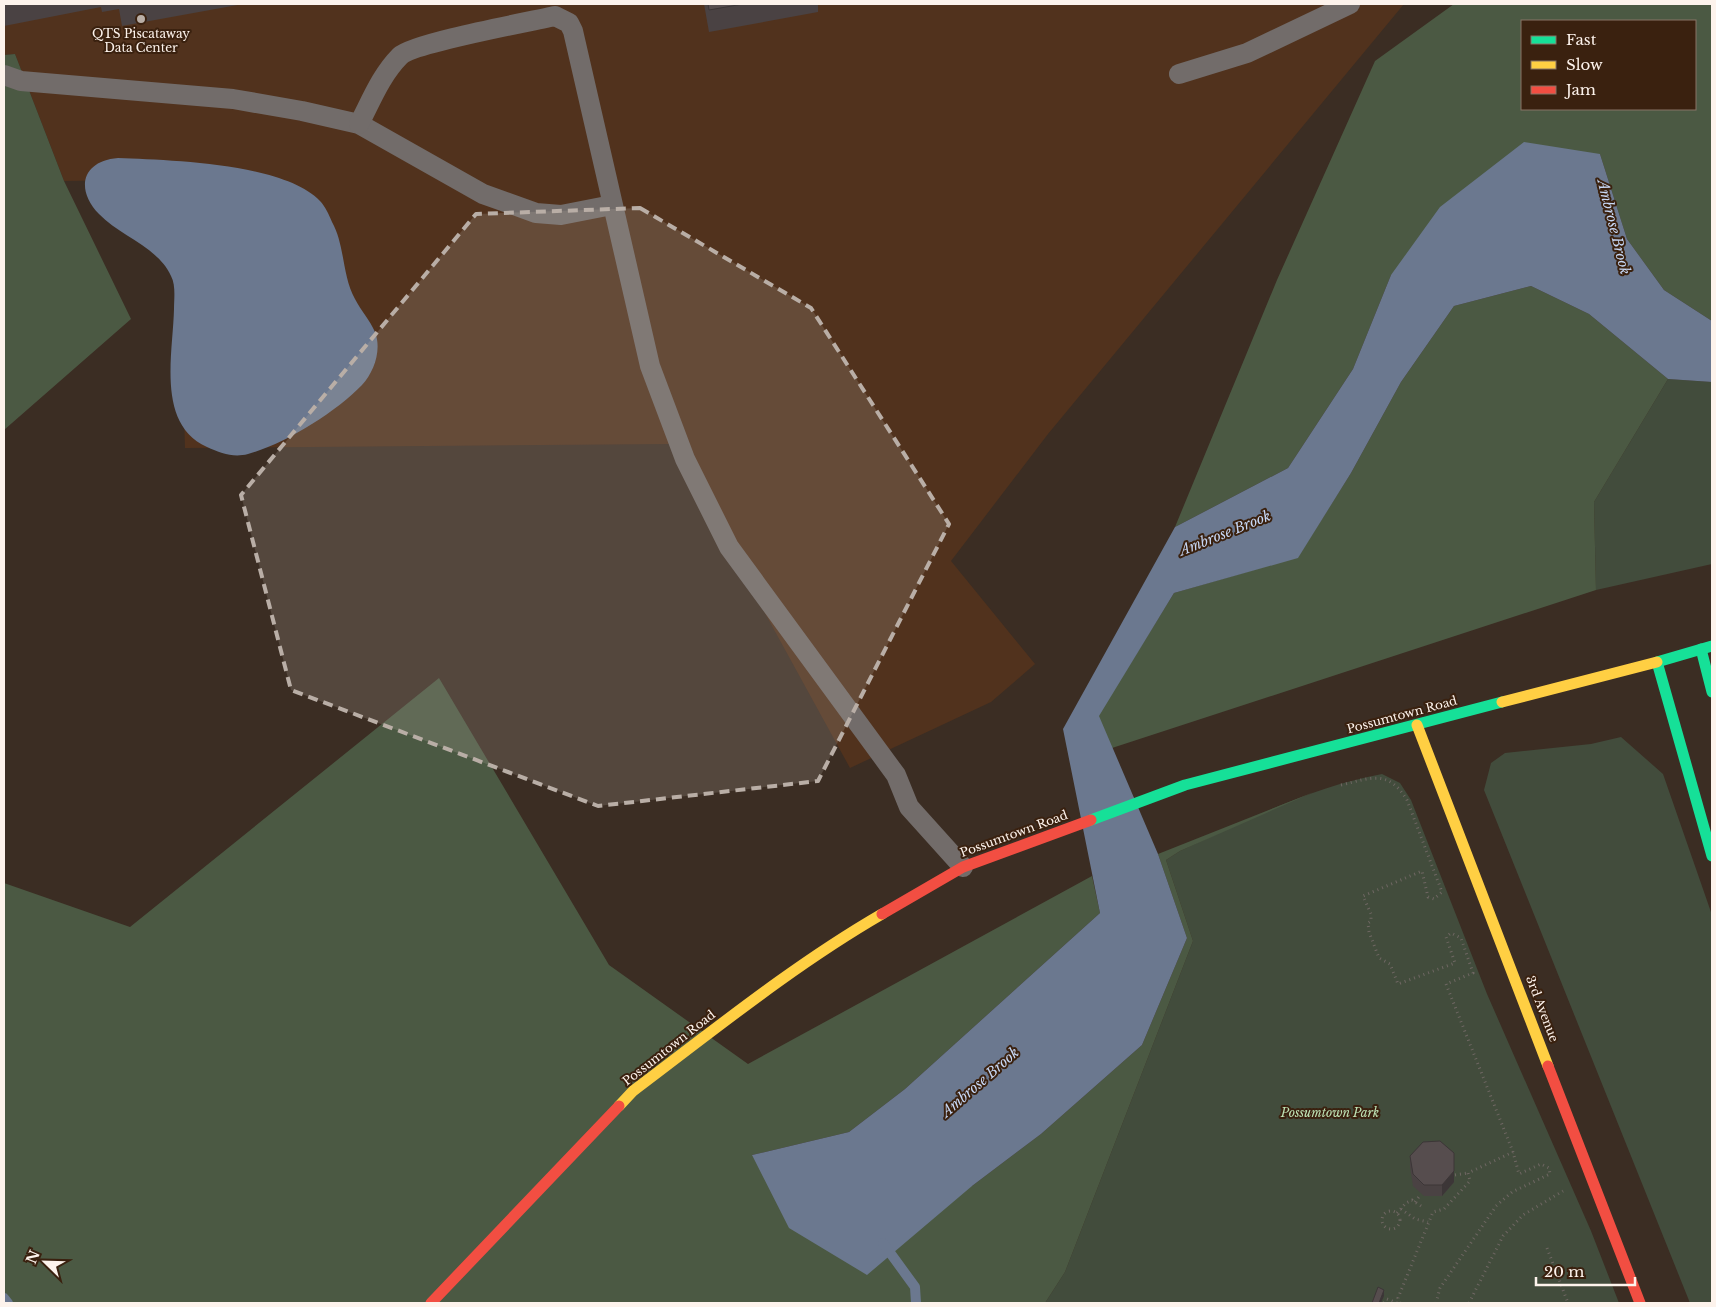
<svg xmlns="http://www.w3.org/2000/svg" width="1716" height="1307" font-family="'Libre Baskerville',serif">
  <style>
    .built { fill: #51321d }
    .green { fill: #424c3c }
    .forest { fill: #4b5943; fill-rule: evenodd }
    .water { fill: #6b788f }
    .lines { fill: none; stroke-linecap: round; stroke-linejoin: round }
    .stream { stroke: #6b788f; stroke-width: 10 }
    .path { stroke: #6f6763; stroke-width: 3; stroke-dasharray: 1 4; stroke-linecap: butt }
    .lane { stroke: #726c6a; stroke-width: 20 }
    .fast { stroke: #16e098; stroke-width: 11 }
    .slow { stroke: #ffcf43; stroke-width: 11 }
    .jam { stroke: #f24e42; stroke-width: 11 }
    .wall { fill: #4a4243 }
    .shaded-wall { fill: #3c3637 }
    .building { fill: #564d4e; stroke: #3c3637 }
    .marked { fill: #b9aea6; fill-opacity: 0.2; stroke: #b9aea6; stroke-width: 4; stroke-dasharray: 10 6; stroke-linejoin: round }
    .poi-dot { fill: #b9aea6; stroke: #3a210f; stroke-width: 2 }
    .labels { text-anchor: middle; stroke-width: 4; stroke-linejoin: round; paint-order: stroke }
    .poi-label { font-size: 12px; fill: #fdf3ec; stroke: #3a210f }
    .street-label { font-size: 12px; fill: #fdf3ec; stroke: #3a210f }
    .park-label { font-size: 12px; font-style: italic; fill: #bfe4b6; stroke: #3a210f }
    .water-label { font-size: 14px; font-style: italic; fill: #c7d8f6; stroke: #3a210f }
  </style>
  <rect width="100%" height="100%" fill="#3b2d23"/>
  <path class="built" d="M 4,4 L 1404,4 L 1048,434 L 951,561 L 1035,664 L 991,702 L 850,768 L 672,444 L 185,448 L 177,179 L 64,181 L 15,54 L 4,55 Z"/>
  <g class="green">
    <path d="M 1668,379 L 1712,382 L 1712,564 L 1596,590 L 1594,502 Z"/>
    <path d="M 1621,737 L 1663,774 L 1712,915 L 1712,1303 L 1690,1303 L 1484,790 L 1491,763 L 1505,753 L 1591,744 Z"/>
    <path d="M 1382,774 L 1400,783 L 1411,800 L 1487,994 L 1591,1231 L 1619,1303 L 1045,1303 L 1065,1272 L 1193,941 L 1166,860 L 1180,851 C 1245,821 1311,787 1382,774 Z"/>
  </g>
  <g class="forest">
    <path d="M 1454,4 L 1712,4 L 1712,321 L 1664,290 L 1627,239 L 1600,154 L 1391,275 L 1353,369 L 1288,468 L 1175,527 L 1277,280 L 1375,61 ZM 1522,21 L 1695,21 L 1695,109 L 1522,109 Z"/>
    <path d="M 15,54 L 64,181 L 131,319 L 4,430 L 4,55 Z"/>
    <path d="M 1531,286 L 1589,314 L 1668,379 L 1594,502 L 1596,590 L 1112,748 L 1098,716 L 1174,593 L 1298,557 L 1351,473 L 1401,382 L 1454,306 Z"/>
    <path d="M 439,678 L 609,965 L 748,1064 L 1092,876 L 1100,913 L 905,1089 L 849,1132 L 752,1155 L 972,1186 L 1041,1134 L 1142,1045 L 1187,938 L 1158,854 L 1314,792 L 1180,851 L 1166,860 L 1193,941 L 1065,1272 L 1045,1303 L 4,1303 L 4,883 L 130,927 Z"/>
  </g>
  <g class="water">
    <path d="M 1524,142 L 1600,154 L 1627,239 L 1664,290 L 1712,321 L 1712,382 L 1668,379 L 1589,314 L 1531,286 L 1454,306 L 1401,382 L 1351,473 L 1298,558 L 1174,593 L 1099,716 L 1158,854 L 1187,938 L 1142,1045 L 1041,1134 L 972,1186 L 867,1275 L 789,1228 L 752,1155 L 849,1132 L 905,1089 L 1100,913 L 1063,729 L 1175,527 L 1288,468 L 1353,369 L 1391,275 L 1440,207 Z"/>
    <path d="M 118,158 C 169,160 284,163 320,201 C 325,206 329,215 332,222 C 345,245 342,276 355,299 C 361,311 370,320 375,332 C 382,350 374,372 362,385 C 336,412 285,444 248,454 C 233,458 221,453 207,447 C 156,424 173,354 174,309 C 174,299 176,285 171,276 C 158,247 120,236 99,214 C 75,189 82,161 118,158 Z"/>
  </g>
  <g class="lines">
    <g class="stream">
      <path d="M 883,1243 L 915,1287 L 916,1303"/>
      <path d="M 4,1298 L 8,1303"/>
    </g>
    <g class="path">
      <path d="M 1341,785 C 1371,778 1388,769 1407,800 L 1442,892 L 1434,899 L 1428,897 L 1422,871 L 1363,896 L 1371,914 L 1371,921 L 1368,923 L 1369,932 L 1379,958 L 1390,964 L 1398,984 L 1455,963 L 1446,937 L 1451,933 L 1461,938 L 1473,973 L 1446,984 L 1513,1152 L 1519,1174 L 1541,1164 L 1549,1168 L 1550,1174 L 1512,1192 L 1496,1206 L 1440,1288 L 1436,1303"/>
      <path d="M 1455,1175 L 1468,1173"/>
      <path d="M 1415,1202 L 1421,1194"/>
      <path d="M 1401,1209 L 1415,1219 L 1428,1222"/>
      <circle cx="1391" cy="1220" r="9"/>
      <path d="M 1397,1213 L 1406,1203 L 1412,1200 L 1421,1206"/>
      <path d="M 1547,1248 L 1568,1303"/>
      <path d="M 1384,1303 L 1387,1299 L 1397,1303"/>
      <path d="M 1400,1303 L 1398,1298 L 1433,1212 L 1444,1209 L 1470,1181 L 1468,1173 L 1513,1152"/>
      <path d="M 1469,1303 L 1503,1236 L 1523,1215 L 1563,1191"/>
    </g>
    <g class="lane">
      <path d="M 1179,74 L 1247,53 L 1350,4"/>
      <path d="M 4,75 L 21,81 L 233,99 L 302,111 L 359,124 L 483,194 L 536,213 L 561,215 L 612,205"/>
      <path d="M 359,124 C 371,101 381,75 400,56 C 413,43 529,22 555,16 L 569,23 L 573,31 L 650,366 L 685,459 L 729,547 L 896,775 L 909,807 L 963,867"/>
    </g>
    <g class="fast">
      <path d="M 1712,646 L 1657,662 L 1712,856"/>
      <path d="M 1701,649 L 1712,692"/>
      <path d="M 1091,820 L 1185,785 L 1502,702"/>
    </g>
    <g class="slow">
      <path d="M 1502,702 L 1657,662"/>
      <path d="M 1417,725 L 1548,1066"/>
      <path d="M 619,1106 L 633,1091 C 714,1030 794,965 882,914"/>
    </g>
    <g class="jam">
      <path d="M 882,914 L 963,867 L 1091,820"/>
      <path d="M 1548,1066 L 1640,1303"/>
      <path d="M 431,1303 L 619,1106"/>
    </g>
  </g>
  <g class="wall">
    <path d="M 4,4 L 243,4 L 122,26 L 119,9 L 102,12 L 101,7 L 4,26 Z"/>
    <path d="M 704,4 L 818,4 L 818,12 L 709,32 Z"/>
    <path d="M 1410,1156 L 1454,1182 L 1442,1196 L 1424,1196 L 1413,1186 L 1410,1167 Z"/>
  </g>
  <g class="shaded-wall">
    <path d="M 1454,1171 L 1454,1182 L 1442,1196 L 1442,1185 Z"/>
    <path d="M 1384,1290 L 1384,1296 L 1381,1303 L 1379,1303 Z"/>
  </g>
  <g class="building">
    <path d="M 708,4 L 743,4 L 709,10 Z"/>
    <path d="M 1440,1141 L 1454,1153 L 1454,1171 L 1442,1185 L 1424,1185 L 1413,1174 L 1410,1156 L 1423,1142 Z"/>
    <path d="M 1378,1287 L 1384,1290 L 1379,1303 L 1372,1303 Z"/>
  </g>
  <path class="marked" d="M 640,208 L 811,308 L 949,524 L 818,781 L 598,806 L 291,690 L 241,495 L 476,214 Z"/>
  <circle class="poi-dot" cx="141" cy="19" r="5"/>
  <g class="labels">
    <g class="poi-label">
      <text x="141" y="38">QTS Piscataway<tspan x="141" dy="14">Data Center</tspan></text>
    </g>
    <g class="street-label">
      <text transform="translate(1402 715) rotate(-15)" y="4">Possumtown Road</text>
      <text transform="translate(1014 834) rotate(-20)" y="4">Possumtown Road</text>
      <text transform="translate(1542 1009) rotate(69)" y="4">3rd Avenue</text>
      <text transform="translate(669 1048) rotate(-38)" y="4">Possumtown Road</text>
    </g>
    <g class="park-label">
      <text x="1330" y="1117">Possumtown Park</text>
    </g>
    <g class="water-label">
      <text transform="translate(1614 227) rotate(76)" y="5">Ambrose Brook</text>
      <text transform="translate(1225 533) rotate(-22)" y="5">Ambrose Brook</text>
      <text transform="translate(980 1082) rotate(-41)" y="5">Ambrose Brook</text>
    </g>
  </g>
  <rect width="1716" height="1307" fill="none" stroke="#fdf3ec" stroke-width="10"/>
  <rect x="1521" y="20" width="175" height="90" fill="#3a210f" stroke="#887567"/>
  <rect x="1531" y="36" width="25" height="8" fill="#16e098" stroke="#887567"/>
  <text x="1566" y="45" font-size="15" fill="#fdf3ec">Fast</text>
  <rect x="1531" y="61" width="25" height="8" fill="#ffcf43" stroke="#887567"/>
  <text x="1566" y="70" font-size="15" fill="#fdf3ec">Slow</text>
  <rect x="1531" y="86" width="25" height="8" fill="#f24e42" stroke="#887567"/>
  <text x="1566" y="95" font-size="15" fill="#fdf3ec">Jam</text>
  <g transform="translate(45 1262) rotate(293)" stroke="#3a210f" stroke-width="4" paint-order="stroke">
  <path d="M0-4L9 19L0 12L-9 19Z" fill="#fdf3ec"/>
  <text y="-8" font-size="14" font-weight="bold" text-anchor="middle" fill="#fdf3ec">N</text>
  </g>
  <path d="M1536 1277v8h99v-8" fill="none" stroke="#fdf3ec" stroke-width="2.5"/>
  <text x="1544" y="1277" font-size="15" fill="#fdf3ec" stroke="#3a210f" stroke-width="4" paint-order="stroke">20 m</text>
</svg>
